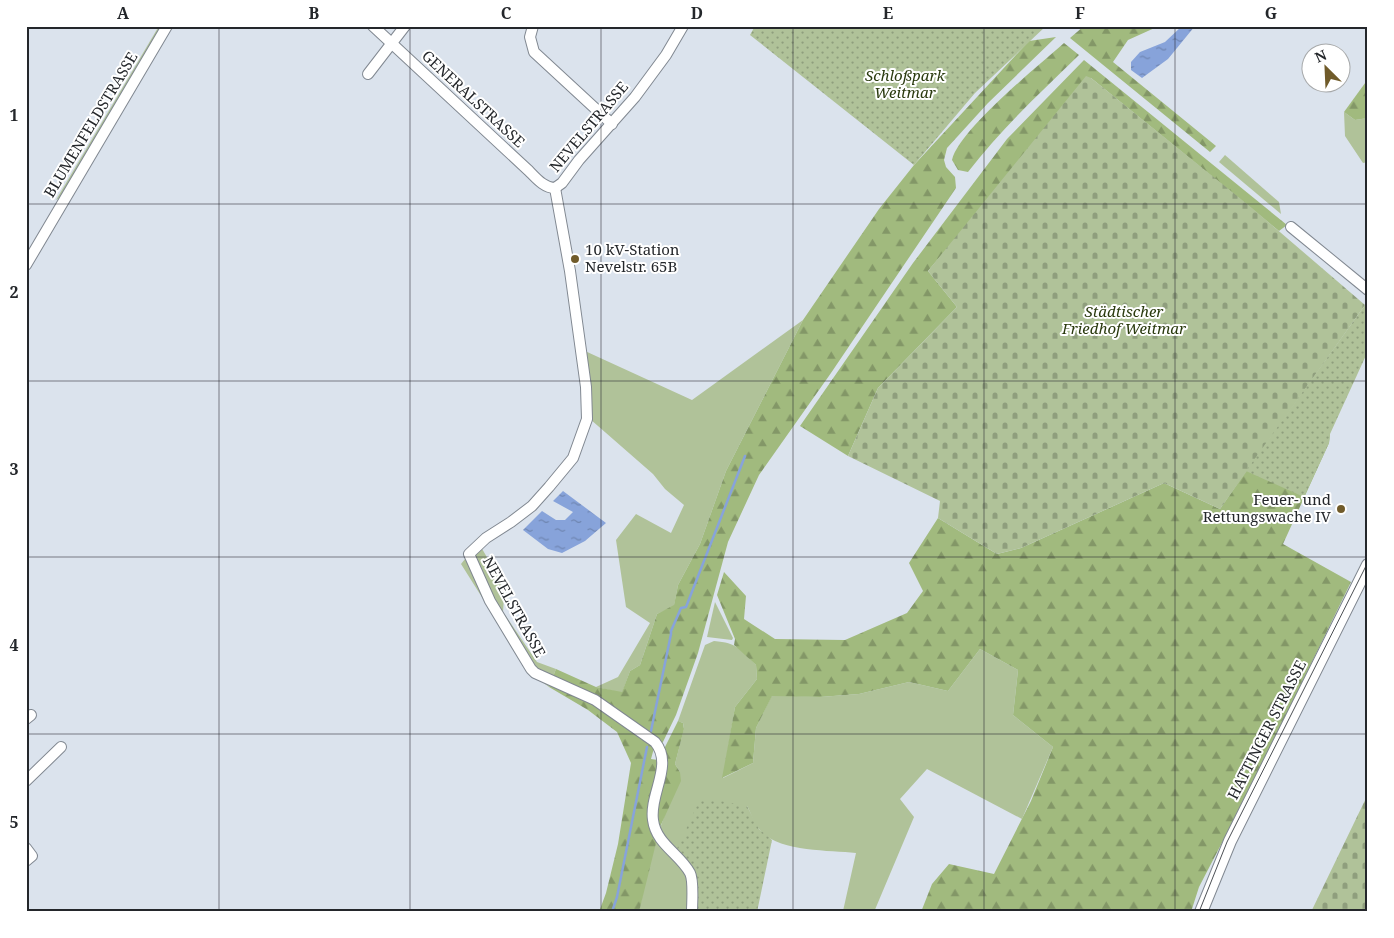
<svg xmlns="http://www.w3.org/2000/svg" width="1394" height="938" font-family="'Noto Serif',serif">
  <style>
    .grass { fill: #b0c299 }
    .forest { fill: url(#forest-firs) }
    .cemetery { fill: url(#cemetery-stones) }
    .park { fill: url(#park-dots) }
    .water { fill: url(#water-ripples) }
    .lines { fill: none; stroke-linecap: round; stroke-linejoin: round }
    .stream { stroke: #87a3da; stroke-width: 2.5 }
    .minor-casing { stroke: #818891; stroke-width: 12 }
    .major-casing { stroke: #818891; stroke-width: 14 }
    .minor { stroke: #fff; stroke-width: 10 }
    .major { stroke: #fff; stroke-width: 12 }
    .tram { stroke: #4b4f54; stroke-width: 1 }
    .grid { fill: none; stroke: #24272b; stroke-width: 1; stroke-opacity: 0.55 }
    .poi-dot { fill: #705b2a; stroke: #fff; stroke-width: 2 }
    .labels { text-anchor: middle; stroke-width: 4; stroke-linejoin: round; paint-order: stroke }
    .park-label { font-size: 15px; font-style: italic; fill: #2a3a0e; stroke: #fff }
    .street-label { font-size: 15px; fill: #24272b; stroke: #fff }
    .poi-label { font-size: 15px; fill: #24272b; stroke: #fff; text-anchor: start }
    .neatline { fill: none; stroke: #24272b; stroke-width: 2 }
    .grid-label { font-size: 16px; text-anchor: middle; font-weight: bold; fill: #24272b }
  </style>
  <defs>
    <pattern id="forest-firs" width="22" height="20" patternUnits="userSpaceOnUse" patternTransform="scale(1.25)"><rect width="22" height="20" fill="#a1ba7e"/><path d="M5 1l3.5 6h-7zM16 11l3.5 6h-7z" fill="#839767"/></pattern>
    <pattern id="cemetery-stones" width="16" height="16" patternUnits="userSpaceOnUse" patternTransform="scale(1.25)"><rect width="16" height="16" fill="#b0c299"/><path d="M2 7V4a2 2 0 0 1 4 0v3zM10 15v-3a2 2 0 0 1 4 0v3z" fill="#8f9e7d"/></pattern>
    <pattern id="park-dots" width="8" height="8" patternUnits="userSpaceOnUse" patternTransform="scale(1.25)"><rect width="8" height="8" fill="#b0c299"/><path d="M2 2h.1M6 6h.1" fill="none" stroke="#8f9e7d" stroke-width="1.8" stroke-linecap="round"/></pattern>
    <pattern id="water-ripples" width="26" height="14" patternUnits="userSpaceOnUse" patternTransform="scale(1.25)"><rect width="26" height="14" fill="#87a3da"/><path d="M2 4q2-2 4 0t4 0M15 11q2-2 4 0t4 0" fill="none" stroke="#6e85b1"/></pattern>
  </defs>
  <rect width="100%" height="100%" fill="#dbe3ed"/>
  <g class="grass">
    <path d="M 159,26 L 162,26 L 61,197 L 56,200 Z"/>
    <path d="M 1344,112 L 1355,120 L 1368,118 L 1368,162 L 1363,163 L 1345,136 Z"/>
    <path d="M 1225,155 L 1279,202 L 1281,214 L 1219,162 Z"/>
    <path d="M 803,320 L 726,471 L 700,544 L 678,585 L 674,606 L 657,614 L 640,665 L 630,671 L 622,693 L 596,687 L 618,677 L 650,623 L 626,607 L 616,540 L 636,514 L 671,533 L 684,505 L 665,489 L 653,474 L 590,419 L 585,351 L 692,400 Z"/>
    <path d="M 481,547 L 499,578 L 504,597 L 503,612 L 537,662 L 556,669 L 549,687 L 529,672 L 461,564 L 469,554 Z"/>
    <path d="M 715,602 L 733,638 L 732,640 L 707,637 Z"/>
    <path d="M 714,641 C 738,643 739,649 756,665 L 757,679 L 735,707 L 723,778 L 753,763 L 756,728 L 772,695 L 820,697 L 859,694 L 909,682 L 948,691 L 980,649 L 1018,670 L 1013,715 L 1053,747 L 1022,819 L 927,769 L 900,799 L 914,817 L 874,912 L 843,911 L 856,853 C 829,850 778,852 760,830 C 754,824 751,813 747,806 L 675,853 L 658,834 L 680,772 L 675,764 L 684,728 L 683,723 L 678,721 L 705,645 Z"/>
    <path d="M 657,838 L 690,878 L 691,912 L 639,912 L 646,877 Z"/>
  </g>
  <g class="forest">
    <path d="M 1084,26 L 1159,26 L 1128,40 L 1113,62 L 1216,146 L 1210,152 L 1070,38 Z"/>
    <path d="M 1056,37 L 988,103 L 947,148 L 944,160 L 946,167 L 955,177 L 956,188 L 831,373 L 759,475 L 728,542 L 698,653 L 676,715 L 662,744 L 654,748 L 651,759 L 665,761 L 664,749 L 678,721 L 683,723 L 684,729 L 675,764 L 680,772 L 681,781 L 660,827 L 639,912 L 599,912 L 606,893 L 618,844 L 631,763 L 617,732 L 588,710 L 549,687 L 556,669 L 596,687 L 622,692 L 630,671 L 640,665 L 657,614 L 674,605 L 678,585 L 700,544 L 726,471 L 803,320 L 879,209 L 914,165 L 1029,41 Z"/>
    <path d="M 1064,43 L 1079,55 C 1040,93 1001,129 968,172 L 958,170 L 952,160 C 959,130 1038,66 1064,43 Z"/>
    <path d="M 1084,60 L 1287,225 L 1279,231 L 1091,78 L 928,271 L 957,307 L 878,388 L 848,456 L 800,426 L 913,263 L 1007,139 Z"/>
    <path d="M 1368,79 L 1368,118 L 1355,120 L 1344,112 Z"/>
    <path d="M 1330,434 L 1329,443 L 1283,544 L 1351,582 L 1252,785 L 1199,887 L 1191,912 L 921,912 L 932,884 L 949,864 L 994,874 L 1031,801 L 1053,747 L 1013,715 L 1018,670 L 980,649 L 948,691 L 909,682 L 859,694 L 820,697 L 772,696 L 756,728 L 753,763 L 722,778 L 735,707 L 757,679 L 756,665 L 734,645 L 735,639 L 717,595 L 724,572 L 746,596 L 744,619 L 775,639 L 845,640 L 907,613 L 923,591 L 909,563 L 938,518 L 997,554 L 1021,548 L 1164,483 L 1220,509 L 1246,471 Z"/>
  </g>
  <g class="cemetery">
    <path d="M 1086,76 L 1091,78 L 1252,208 L 1365,305 L 1220,509 L 1164,483 L 1021,548 L 997,554 L 938,518 L 940,501 L 848,456 L 878,388 L 957,307 L 928,271 Z"/>
    <path d="M 1368,793 L 1368,912 L 1311,912 L 1368,794 Z"/>
  </g>
  <g class="park">
    <path d="M 755,26 L 1046,26 L 975,93 L 914,165 L 750,35 Z"/>
    <path d="M 1365,305 L 1368,307 L 1368,351 L 1330,434 L 1329,443 L 1304,497 L 1246,471 Z"/>
    <path d="M 711,799 L 747,806 L 759,829 L 772,840 L 757,912 L 694,912 L 694,874 L 675,853 L 699,801 Z"/>
  </g>
  <g class="water">
    <path d="M 1182,26 L 1195,26 L 1168,59 L 1142,78 L 1131,70 L 1131,62 L 1140,52 L 1165,42 Z"/>
    <path d="M 563,491 L 606,523 L 585,541 L 562,553 L 548,549 L 523,530 L 542,511 L 556,520 L 565,520 L 573,512 L 553,501 Z"/>
  </g>
  <g class="lines">
    <g class="stream">
      <path d="M 651,731 L 671,634 L 671,631 L 681,608 L 686,607 L 745,456"/>
      <path d="M 612,912 L 617,897 L 647,747"/>
    </g>
    <g class="minor-casing">
      <g id="minor">
        <path d="M 373,26 L 529,171 C 536,178 544,188 555,188"/>
        <path d="M 533,26 L 530,37 L 534,52 L 612,124"/>
        <path d="M 368,74 L 405,26"/>
        <path d="M 555,188 L 570,271 L 586,387 L 587,419 L 573,458 L 549,487 L 532,506 L 511,522 L 486,538 L 469,554 L 490,601 L 531,669 L 535,673 L 595,700 L 655,742 C 674,765 649,794 653,820 C 656,844 680,854 690,873 C 694,881 692,902 692,912"/>
        <path d="M 555,188 L 562,183 L 579,160 L 635,97 L 666,55 L 683,26"/>
        <path d="M 1291,227 L 1368,290"/>
        <path d="M 26,265 L 167,26"/>
        <path d="M 26,719 L 31,715"/>
        <path d="M 26,781 L 61,747"/>
        <path d="M 26,848 L 32,856 L 26,861"/>
      </g>
    </g>
    <g class="major-casing">
      <path id="major" d="M 1201,912 L 1230,841 L 1368,565"/>
    </g>
    <use href="#minor" class="minor"/>
    <use href="#major" class="major"/>
    <path class="tram" d="M 1199,912 L 1227,842 L 1368,562"/>
  </g>
  <path class="grid" d="M 219,26 L 219,912M 410,26 L 410,912M 601,26 L 601,912M 793,26 L 793,912M 984,26 L 984,912M 1175,26 L 1175,912M 26,204 L 1368,204M 26,381 L 1368,381M 26,557 L 1368,557M 26,734 L 1368,734"/>
  <g class="poi-dot">
    <circle cx="575" cy="259" r="5"/>
    <circle cx="1341" cy="509" r="5"/>
  </g>
  <g class="labels">
    <g class="park-label">
      <text x="905" y="81">Schloßpark<tspan x="905" dy="17">Weitmar</tspan></text>
      <text x="1124" y="317">Städtischer<tspan x="1124" dy="17">Friedhof Weitmar</tspan></text>
    </g>
    <g class="street-label">
      <text transform="translate(473 99) rotate(43)" y="5">GENERALSTRASSE</text>
      <text transform="translate(91 125) rotate(-59)" y="5">BLUMENFELDSTRASSE</text>
      <text transform="translate(589 127) rotate(-50)" y="5">NEVELSTRASSE</text>
      <text transform="translate(514 607) rotate(61)" y="5">NEVELSTRASSE</text>
      <text transform="translate(1267 730) rotate(-63)" y="5">HATTINGER STRASSE</text>
    </g>
    <g class="poi-label">
      <text x="585" y="255">10 kV-Station<tspan x="585" dy="17">Nevelstr. 65B</tspan></text>
      <text x="1331" y="505" text-anchor="end">Feuer- und<tspan x="1331" dy="17">Rettungswache IV</tspan></text>
    </g>
  </g>
  <rect width="1394" height="938" fill="none" stroke="#ffffff" stroke-width="55"/>
  <g transform="translate(1326 68) rotate(336)"><circle r="24" fill="#ffffff" stroke="#a7a9aa"/>
  <path d="M0-4L9 19L0 12L-9 19Z" fill="#705b2a"/>
  <text y="-8" font-size="14" font-weight="bold" text-anchor="middle" fill="#24272b">N</text>
  </g>
  <rect x="28" y="28" width="1338" height="882" class="neatline"/>
  <g class="grid-label">
    <text x="123" y="19">A</text>
    <text x="314" y="19">B</text>
    <text x="506" y="19">C</text>
    <text x="697" y="19">D</text>
    <text x="888" y="19">E</text>
    <text x="1080" y="19">F</text>
    <text x="1271" y="19">G</text>
    <text x="14" y="121">1</text>
    <text x="14" y="298">2</text>
    <text x="14" y="475">3</text>
    <text x="14" y="651">4</text>
    <text x="14" y="828">5</text>
  </g>
</svg>
